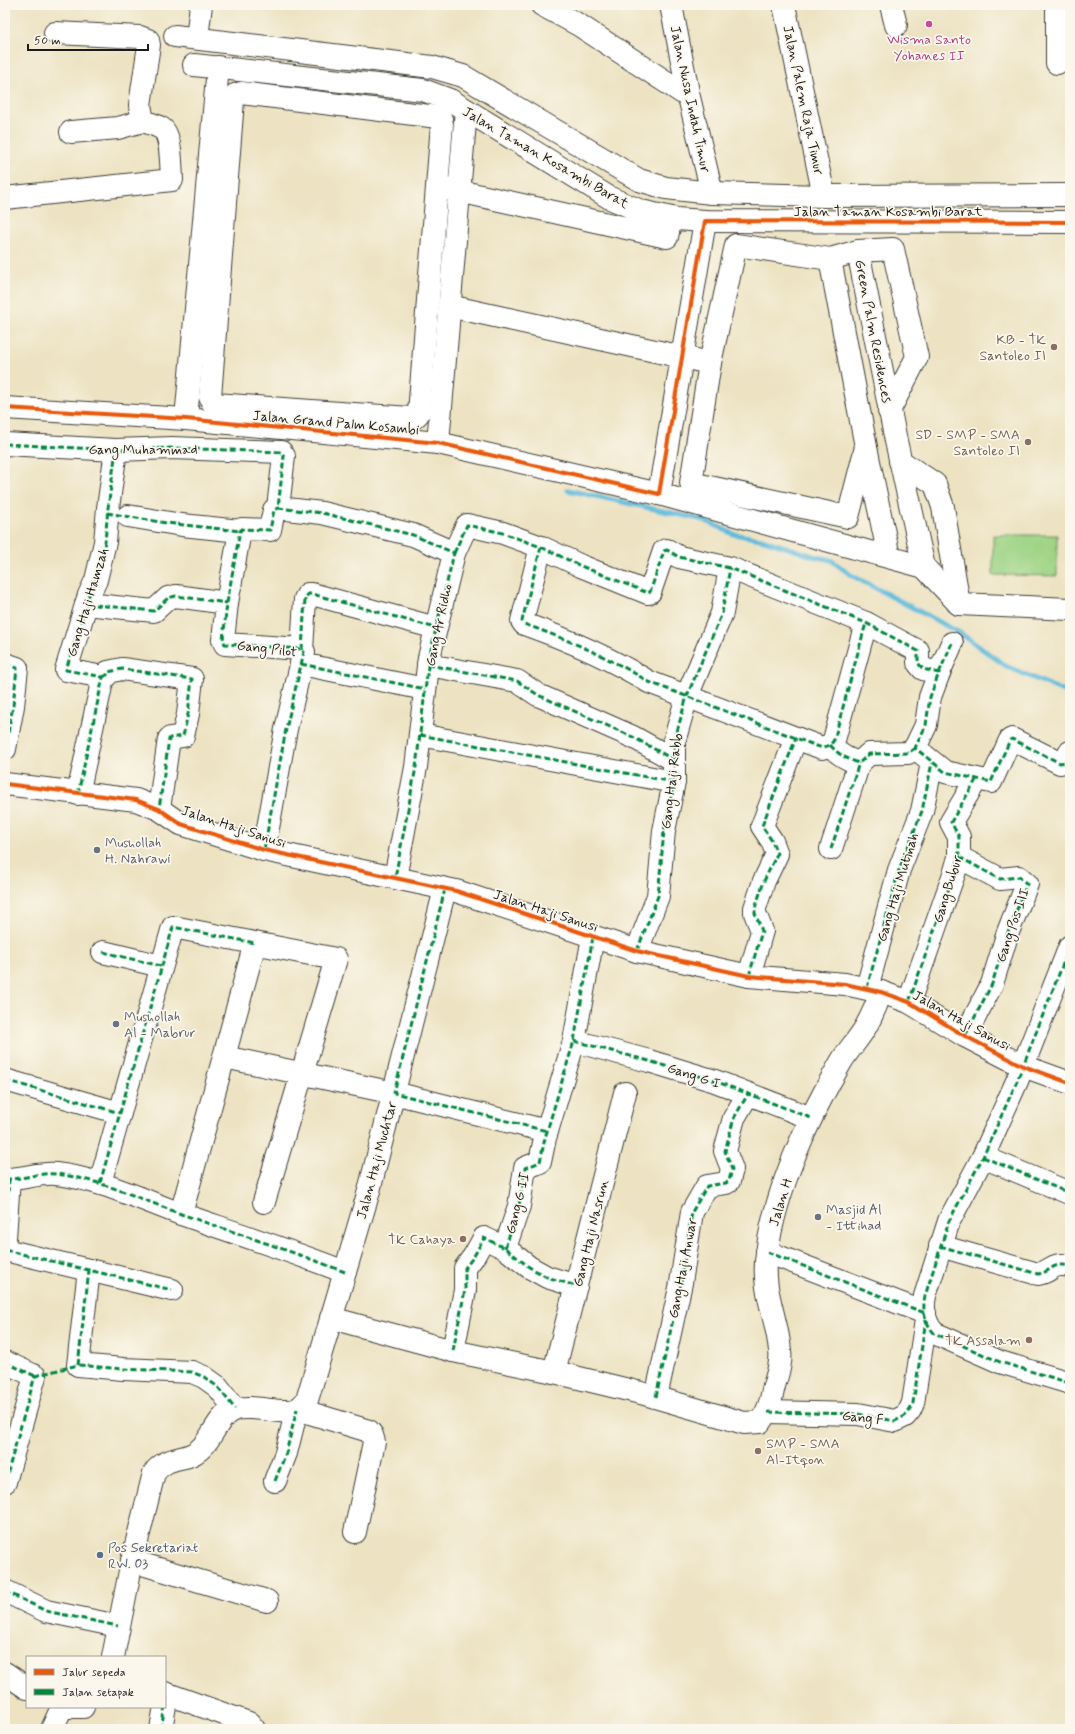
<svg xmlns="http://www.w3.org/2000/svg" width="1075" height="1734" font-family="Mynerve,sans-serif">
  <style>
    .green { fill: #9fd485; stroke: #5e7850 }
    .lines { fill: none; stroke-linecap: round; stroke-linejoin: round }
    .stream { stroke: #5fbbdd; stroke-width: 5 }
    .minor-casing { stroke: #3b3a35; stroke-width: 24 }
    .minor { stroke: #fff; stroke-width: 22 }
    .quiet { stroke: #00873e; stroke-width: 3; stroke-dasharray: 6 3; stroke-linecap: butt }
    .cycleway-casing { stroke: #fbf7ec; stroke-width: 6 }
    .cycleway { stroke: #e8590c; stroke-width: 4 }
    .hotel-dot { fill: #d1479c; stroke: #fbf7ec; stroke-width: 1.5 }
    .education-dot { fill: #8d6e63; stroke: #fbf7ec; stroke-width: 1.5 }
    .worship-dot { fill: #6b7280; stroke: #fbf7ec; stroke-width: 1.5 }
    .service-dot { fill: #5c6f8a; stroke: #fbf7ec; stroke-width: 1.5 }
    .labels { text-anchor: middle; stroke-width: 3.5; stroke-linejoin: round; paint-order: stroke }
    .hotel-label { font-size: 14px; fill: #b23c85; stroke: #fbf7ec }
    .street-label { font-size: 14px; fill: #1c1c1c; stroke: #fbf7ec }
    .education-label { font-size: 14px; fill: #785e54; stroke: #fbf7ec; text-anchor: end }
    .worship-label { font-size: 14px; fill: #5b616d; stroke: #fbf7ec; text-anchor: start }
    .service-label { font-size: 14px; fill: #4e5e75; stroke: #fbf7ec; text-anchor: start }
  </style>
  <rect width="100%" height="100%" fill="#fbf7ec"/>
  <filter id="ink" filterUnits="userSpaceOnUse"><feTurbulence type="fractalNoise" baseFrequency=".025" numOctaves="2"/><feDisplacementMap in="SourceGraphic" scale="8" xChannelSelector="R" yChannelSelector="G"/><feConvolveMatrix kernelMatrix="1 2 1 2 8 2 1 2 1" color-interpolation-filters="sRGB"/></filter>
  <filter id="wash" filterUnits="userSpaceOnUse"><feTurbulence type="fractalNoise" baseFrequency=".012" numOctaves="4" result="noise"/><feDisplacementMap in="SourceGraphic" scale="16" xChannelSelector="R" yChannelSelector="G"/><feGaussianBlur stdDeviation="0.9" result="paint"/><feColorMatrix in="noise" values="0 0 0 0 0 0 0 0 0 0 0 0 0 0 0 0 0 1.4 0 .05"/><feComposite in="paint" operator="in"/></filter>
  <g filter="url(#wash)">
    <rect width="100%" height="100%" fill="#ede3c3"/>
    <path class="green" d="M 993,535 L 1057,535 L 1057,576 L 993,575 Z"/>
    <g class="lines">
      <path class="stream" d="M 568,490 L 704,520 L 733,534 L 761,539 L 813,556 L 831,560 L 851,575 L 960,633 L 1006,666 L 1070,694"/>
    </g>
  </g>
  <g filter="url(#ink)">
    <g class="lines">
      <g class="minor-casing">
        <g id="minor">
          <path d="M 542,5 L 579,25 L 689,97"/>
          <path d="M 671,5 L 689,97 L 712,193"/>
          <path d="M 784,5 L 824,196"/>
          <path d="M 891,5 L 896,25"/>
          <path d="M 1057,5 L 1057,63"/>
          <path d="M 175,36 L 432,67 L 463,76 L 639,180 L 666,188 L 712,193 L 824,196 L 1070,195"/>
          <path d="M 197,38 L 201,5"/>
          <path d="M 194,65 L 423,90 L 450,100 L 610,198 L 641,211 L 676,219 L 705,221 L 1070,222"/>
          <path d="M 241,93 L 438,117 L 441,119 L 442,124 L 419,413 L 415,417 L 410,418 L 215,404 L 212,402 L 210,397 L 233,100 L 235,95 Z"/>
          <path d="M 71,132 L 118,128 L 143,121"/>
          <path d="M 445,188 L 667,237 L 671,218"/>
          <path d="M 5,198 L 172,180 C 171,168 172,134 161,128 C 156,125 149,123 143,121 L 140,105 L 149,45 L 148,40 L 140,37 L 55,33"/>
          <path d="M 858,251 L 896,441 L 924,567"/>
          <path d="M 449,306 L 710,363 L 691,483 L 848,517 L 866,447 L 830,259 L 858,251 L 893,249 L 917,357 L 889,411"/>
          <path d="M 710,363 L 736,245 L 830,259"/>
          <path d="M 5,408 L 186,419 L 438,443 L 659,494 L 924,567 L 959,604 L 1070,609"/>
          <path d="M 186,419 L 218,67"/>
          <path d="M 438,443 L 466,110"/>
          <path d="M 5,444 L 116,450 L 172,448 L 281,452 L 284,456 L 278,508"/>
          <path d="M 867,452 L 889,557"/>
          <path d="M 900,461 L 935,484 L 943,507 L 959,604"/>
          <path d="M 659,494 L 705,221"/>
          <path d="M 278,508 L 322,513 L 413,535 L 454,553 L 429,658 L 416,767 L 395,878"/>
          <path d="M 128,516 L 182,525 L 240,531"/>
          <path d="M 541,547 L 581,566 L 648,593 L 650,592 L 664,551 L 667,550 L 679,557 L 730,568 L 866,623 L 918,651 L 918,663 L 923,669 L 939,673 L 930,697 L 926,725 L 915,748 L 945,772 L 991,782 L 1010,740 L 1012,739 L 1060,763 L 1065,762 L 1070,752"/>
          <path d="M 454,553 L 467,525 L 503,533 L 541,547 L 522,621 L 524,624 C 569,640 609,657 649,682 L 822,748 L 830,745 L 834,740 L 866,623"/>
          <path d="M 86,604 L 154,611 L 168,598 L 176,596 L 227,603"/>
          <path d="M 302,650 L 305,599 L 308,594 L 312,594 L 436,628"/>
          <path d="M 5,664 L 17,668 L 13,706 L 5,749"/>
          <path d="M 301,664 L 425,689"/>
          <path d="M 428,665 L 517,681 L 538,695 L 633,737 L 674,760"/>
          <path d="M 939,673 L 952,643"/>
          <path d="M 103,677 L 107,675 L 108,672 L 122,669 L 192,679 L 188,714 L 183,736 L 170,738 L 169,739 L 159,809"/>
          <path d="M 420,735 L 674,782"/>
          <path d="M 830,745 C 839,755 847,759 859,763 L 869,754 L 908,753 L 915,748"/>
          <path d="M 5,784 L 136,800 L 159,809 L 181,824 L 264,850 L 456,891 L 637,951 L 749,976 L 845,984 L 881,992 L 909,1002 L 965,1036 L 1023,1066 L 1070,1083"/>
          <path d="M 78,794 L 103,677 L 66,670 L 89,595 L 96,580 L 105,542 L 108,508 L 116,450"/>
          <path d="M 831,849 L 859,763"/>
          <path d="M 264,850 L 286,729 L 304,652 L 301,649 L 225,644 L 223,640 L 227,603 L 240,531 L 242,529 L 270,530 L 274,510 L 278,508"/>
          <path d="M 959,857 L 1000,879 L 1019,877 L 1027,884 L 1008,932 L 992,984 L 965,1036"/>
          <path d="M 1070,946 L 1017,1081 L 983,1157 L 949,1221 L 925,1296 C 922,1310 925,1323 934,1333 L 1000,1362 L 1070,1383"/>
          <path d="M 637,951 L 658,896 L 664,831 L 674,782 L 674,742 L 687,696 L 722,613 L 730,568"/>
          <path d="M 103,952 L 161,966"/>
          <path d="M 749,976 L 762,931 L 755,913 L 755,908 L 764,881 L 777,854 L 772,841 L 762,826 L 796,738"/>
          <path d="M 867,988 L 899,870 L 922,811 L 932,763"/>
          <path d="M 909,1002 L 955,871 L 959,857 L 959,837 L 951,822 L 976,780"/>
          <path d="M 574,1041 L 649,1061 L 715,1081 L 811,1118"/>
          <path d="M 224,1057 L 394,1093 L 547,1131"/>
          <path d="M 5,1080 L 120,1113"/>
          <path d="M 983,1157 L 1069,1193"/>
          <path d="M 5,1179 C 22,1180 39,1172 56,1174 C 100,1179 140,1199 181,1214 C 236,1233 291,1251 345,1272"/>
          <path d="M 100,1183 L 173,927 L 336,959 L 264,1202"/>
          <path d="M 181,1214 L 255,943"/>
          <path d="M 5,1238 L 9,1179"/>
          <path d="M 940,1246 L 1038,1274 C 1054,1271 1050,1262 1070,1266"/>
          <path d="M 505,1248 L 519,1206 L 525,1168 L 540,1162 L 545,1138 L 574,1041 L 593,937"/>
          <path d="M 5,1250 L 172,1290"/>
          <path d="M 767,1252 L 925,1313"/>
          <path d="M 89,1270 L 78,1365 L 123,1369 L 192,1372 L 204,1377 L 218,1387 L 235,1409"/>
          <path d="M 331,1318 L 453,1351 L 554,1372 L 641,1393 L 744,1423 L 760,1422 C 770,1408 770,1403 774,1386 C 777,1375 782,1363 780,1351 C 777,1315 761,1291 767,1253 C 775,1190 809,1117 841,1062 C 848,1050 858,1040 865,1028 C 872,1016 877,1004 881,992"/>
          <path d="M 453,1351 L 465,1290 L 465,1268 L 474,1256 L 484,1238 L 505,1248 L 529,1267 L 547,1277 L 576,1286"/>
          <path d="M 5,1362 L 35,1376 L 5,1482"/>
          <path d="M 554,1372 L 625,1093"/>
          <path d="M 656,1397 L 681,1283 L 692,1212 L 707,1186 L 726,1183 L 729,1181 L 732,1169 L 725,1151 L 734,1118 L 748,1094"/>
          <path d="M 768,1412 L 858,1414 L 895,1421 L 905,1416 L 910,1410 L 913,1403 L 926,1320"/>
          <path d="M 275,1481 L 286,1453 L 297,1409 L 369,1431 L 372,1435 L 374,1442 L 355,1532"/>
          <path d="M 132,1561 L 267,1601"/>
          <path d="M 5,1591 L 46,1611 L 118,1626"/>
          <path d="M 113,1657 L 132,1561 L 154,1473 C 168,1454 186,1462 199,1450 C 213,1439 217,1416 235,1409 C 238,1408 244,1408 247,1408 C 263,1407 281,1414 296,1410 C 300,1408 304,1403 307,1400 L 369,1191 L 445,889"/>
          <path d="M 5,1673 L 27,1688"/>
          <path d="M 165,1693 L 249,1723 L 254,1729"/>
          <path d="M 67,1707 L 83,1707"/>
          <path d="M 52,1729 L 62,1707"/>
          <path d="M 161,1729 L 167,1694"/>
        </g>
      </g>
      <use href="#minor" class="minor"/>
      <g class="quiet">
        <path d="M 5,444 L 116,450 L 172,448 L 281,452 L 284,456 L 278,508"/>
        <path d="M 278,508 L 322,513 L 413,535 L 454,553 L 429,658 L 416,767 L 395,878"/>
        <path d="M 107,513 L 166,523 L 240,531"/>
        <path d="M 541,547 L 581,566 L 648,593 L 650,592 L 664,551 L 667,550 L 679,557 L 730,568 L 866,623 L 918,651 L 918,663 L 923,669 L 939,673 L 930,697 L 926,725 L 915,748 L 945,772 L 991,782 L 1010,740 L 1012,739 L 1060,763 L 1065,762 L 1070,752"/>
        <path d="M 454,553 L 467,525 L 503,533 L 541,547 L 522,621 L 524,624 C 569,640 609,657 649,682 L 822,748 L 830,745 L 834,740 L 866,623"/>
        <path d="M 86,604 L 154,611 L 168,598 L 176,596 L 227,603"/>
        <path d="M 302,650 L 305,599 L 308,594 L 312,594 L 436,628"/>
        <path d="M 5,664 L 17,668 L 13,706 L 5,749"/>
        <path d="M 301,664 L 425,689"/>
        <path d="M 428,665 L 517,681 L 538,695 L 633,737 L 674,760"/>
        <path d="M 939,673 L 952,643"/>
        <path d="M 103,677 L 107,675 L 108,672 L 122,669 L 192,679 L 188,714 L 183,736 L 170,738 L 169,739 L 159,809"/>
        <path d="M 420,735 L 674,782"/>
        <path d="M 830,745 C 839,755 847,759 859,763 L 869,754 L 908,753 L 915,748"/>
        <path d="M 78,794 L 103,677 L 66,670 L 89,595 L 96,580 L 105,542 L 108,508 L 116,450"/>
        <path d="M 831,849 L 859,763"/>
        <path d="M 264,850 L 286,729 L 304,652 L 301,649 L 225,644 L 223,640 L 227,603 L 240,531 L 242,529 L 270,530 L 274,510 L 278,508"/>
        <path d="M 959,857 L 1000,879 L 1019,877 L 1027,884 L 1008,932 L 992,984 L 965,1036"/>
        <path d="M 445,889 L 394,1093 L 547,1131"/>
        <path d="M 1070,946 L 1017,1081 L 983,1157 L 949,1221 L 925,1296 C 922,1310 925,1323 934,1333 L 1000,1362 L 1070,1383"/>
        <path d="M 637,951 L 658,896 L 664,831 L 674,782 L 674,742 L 687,696 L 722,613 L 730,568"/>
        <path d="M 103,952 L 161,966"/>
        <path d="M 749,976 L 762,931 L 755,913 L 755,908 L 764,881 L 777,854 L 772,841 L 762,826 L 796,738"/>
        <path d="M 867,988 L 899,870 L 922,811 L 932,763"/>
        <path d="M 909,1002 L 955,871 L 959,857 L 959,837 L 951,822 L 976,780"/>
        <path d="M 574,1041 L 649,1061 L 715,1081 L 811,1118"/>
        <path d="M 5,1080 L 120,1113"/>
        <path d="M 983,1157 L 1069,1193"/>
        <path d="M 5,1179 C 22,1180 39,1172 56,1174 C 100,1179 140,1199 181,1214 C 236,1233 291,1251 345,1272"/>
        <path d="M 100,1183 L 173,927 L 255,943"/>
        <path d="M 5,1238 L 9,1179"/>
        <path d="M 940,1246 L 1038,1274 C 1054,1271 1050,1262 1070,1266"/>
        <path d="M 505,1248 L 519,1206 L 525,1168 L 540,1162 L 545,1138 L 574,1041 L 593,937"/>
        <path d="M 5,1250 L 172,1290"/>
        <path d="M 767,1252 L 925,1313"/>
        <path d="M 453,1351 L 465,1290 L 465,1268 L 474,1256 L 484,1238 L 505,1248 L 529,1267 L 547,1277 L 576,1286"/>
        <path d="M 5,1362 L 35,1376"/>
        <path d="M 78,1365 L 89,1270"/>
        <path d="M 35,1376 L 78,1365 L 123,1369 L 192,1372 L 204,1377 L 218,1387 L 235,1409"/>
        <path d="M 656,1397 L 681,1283 L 692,1212 L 707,1186 L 726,1183 L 729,1181 L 732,1169 L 725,1151 L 734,1118 L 748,1094"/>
        <path d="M 768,1412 L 858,1414 L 895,1421 L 905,1416 L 910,1410 L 913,1403 L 926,1320"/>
        <path d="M 275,1481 L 286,1453 L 297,1409"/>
        <path d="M 5,1482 L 35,1376"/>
        <path d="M 5,1591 L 46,1611 L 118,1626"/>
        <path d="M 161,1729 L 167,1694"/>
      </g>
      <g class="cycleway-casing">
        <g id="cycleway">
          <path d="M 5,408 L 186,419 L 438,443 L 659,494 L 705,221 L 1070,222"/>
          <path d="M 5,784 L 136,800 L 159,809 L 181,824 L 264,850 L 456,891 L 637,951 L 749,976 L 845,984 L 881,992 L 909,1002 L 965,1036 L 1023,1066 L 1070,1083"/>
        </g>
      </g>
      <use href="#cycleway" class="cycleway"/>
    </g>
  </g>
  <circle class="hotel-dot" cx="929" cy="24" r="4"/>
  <g class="education-dot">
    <circle cx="1054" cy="347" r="4"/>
    <circle cx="1028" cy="442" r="4"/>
    <circle cx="463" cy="1239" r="4"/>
    <circle cx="1029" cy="1340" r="4"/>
    <circle cx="758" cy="1451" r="4"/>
  </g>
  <g class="worship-dot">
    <circle cx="97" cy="850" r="4"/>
    <circle cx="116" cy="1024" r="4"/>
    <circle cx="818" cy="1217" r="4"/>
  </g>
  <circle class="service-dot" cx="100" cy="1555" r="4"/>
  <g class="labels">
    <g class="hotel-label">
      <text x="929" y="44">Wisma Santo<tspan x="929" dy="16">Yohanes II</tspan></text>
    </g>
    <g class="street-label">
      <text transform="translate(691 99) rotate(78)" y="5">Jalan Nusa Indah Timur</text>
      <text transform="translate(804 100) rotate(78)" y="5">Jalan Palem Raja Timur</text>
      <text transform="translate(546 157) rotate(30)" y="5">Jalan Taman Kosambi Barat</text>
      <text x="888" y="216">Jalan Taman Kosambi Barat</text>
      <text transform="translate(874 331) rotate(79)" y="5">Green Palm Residences</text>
      <text transform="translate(336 422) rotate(5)" y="5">Jalan Grand Palm Kosambi</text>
      <text x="143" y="454">Gang Muhammad</text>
      <text transform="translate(87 602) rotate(-73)" y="5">Gang Haji Hamzah</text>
      <text transform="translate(438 625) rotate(-78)" y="5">Gang Ar Ridho</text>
      <text transform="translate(267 648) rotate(7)" y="5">Gang Pilot</text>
      <text transform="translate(671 781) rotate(-83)" y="5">Gang Haji Rabb</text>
      <text transform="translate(234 826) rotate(18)" y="5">Jalan Haji Sanusi</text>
      <text transform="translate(897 887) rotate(-73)" y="5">Gang Haji Mutinah</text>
      <text transform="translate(947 889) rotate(-73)" y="5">Gang Bubur</text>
      <text transform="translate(546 910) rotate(18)" y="5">Jalan Haji Sanusi</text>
      <text transform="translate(1012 925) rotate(-71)" y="5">Gang Pos III</text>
      <text transform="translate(962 1020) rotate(29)" y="5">Jalan Haji Sanusi</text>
      <text transform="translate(694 1075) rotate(18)" y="5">Gang G I</text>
      <text transform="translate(376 1160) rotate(-75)" y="5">Jalan Haji Muchtar</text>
      <text transform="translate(780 1202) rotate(-73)" y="5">Jalan H</text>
      <text transform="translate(517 1203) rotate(-76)" y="5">Gang G II</text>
      <text transform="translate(590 1233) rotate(-76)" y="5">Gang Haji Nasrun</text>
      <text transform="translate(682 1268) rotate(-79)" y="5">Gang Haji Anwar</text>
      <text transform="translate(863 1417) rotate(6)" y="5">Gang F</text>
    </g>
    <g class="education-label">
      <text x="1046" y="344">KB - TK<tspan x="1046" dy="16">Santoleo II</tspan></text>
      <text x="1020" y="439">SD - SMP - SMA<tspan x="1020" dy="16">Santoleo II</tspan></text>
      <text x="455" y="1244">TK Cahaya</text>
      <text x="1021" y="1345">TK Assalam</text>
      <text x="766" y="1448" text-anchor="start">SMP - SMA<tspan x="766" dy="16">Al-Itqon</tspan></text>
    </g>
    <g class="worship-label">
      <text x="105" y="847">Mushollah<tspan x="105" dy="16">H. Nahrawi</tspan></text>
      <text x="124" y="1021">Mushollah<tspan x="124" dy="16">Al - Mabrur</tspan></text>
      <text x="826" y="1214">Masjid Al<tspan x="826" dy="16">- Ittihad</tspan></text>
    </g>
    <g class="service-label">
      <text x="108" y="1552">Pos Sekretariat<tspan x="108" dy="16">RW. 03</tspan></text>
    </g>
  </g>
  <rect width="1075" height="1734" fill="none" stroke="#fbf7ec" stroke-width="20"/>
  <rect x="26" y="1656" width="140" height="52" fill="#fbf7ec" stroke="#a29f99"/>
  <rect x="34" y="1669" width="20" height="6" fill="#e8590c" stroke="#a29f99"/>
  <text x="62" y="1676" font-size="12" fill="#1c1c1c">Jalur sepeda</text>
  <rect x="34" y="1689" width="20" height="6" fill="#00873e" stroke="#a29f99"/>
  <text x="62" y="1696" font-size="12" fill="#1c1c1c">Jalan setapak</text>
  <path d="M28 44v6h120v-6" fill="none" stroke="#1c1c1c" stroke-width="2"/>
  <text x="34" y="44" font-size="12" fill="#1c1c1c" stroke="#fbf7ec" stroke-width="3" paint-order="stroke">50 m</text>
</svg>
